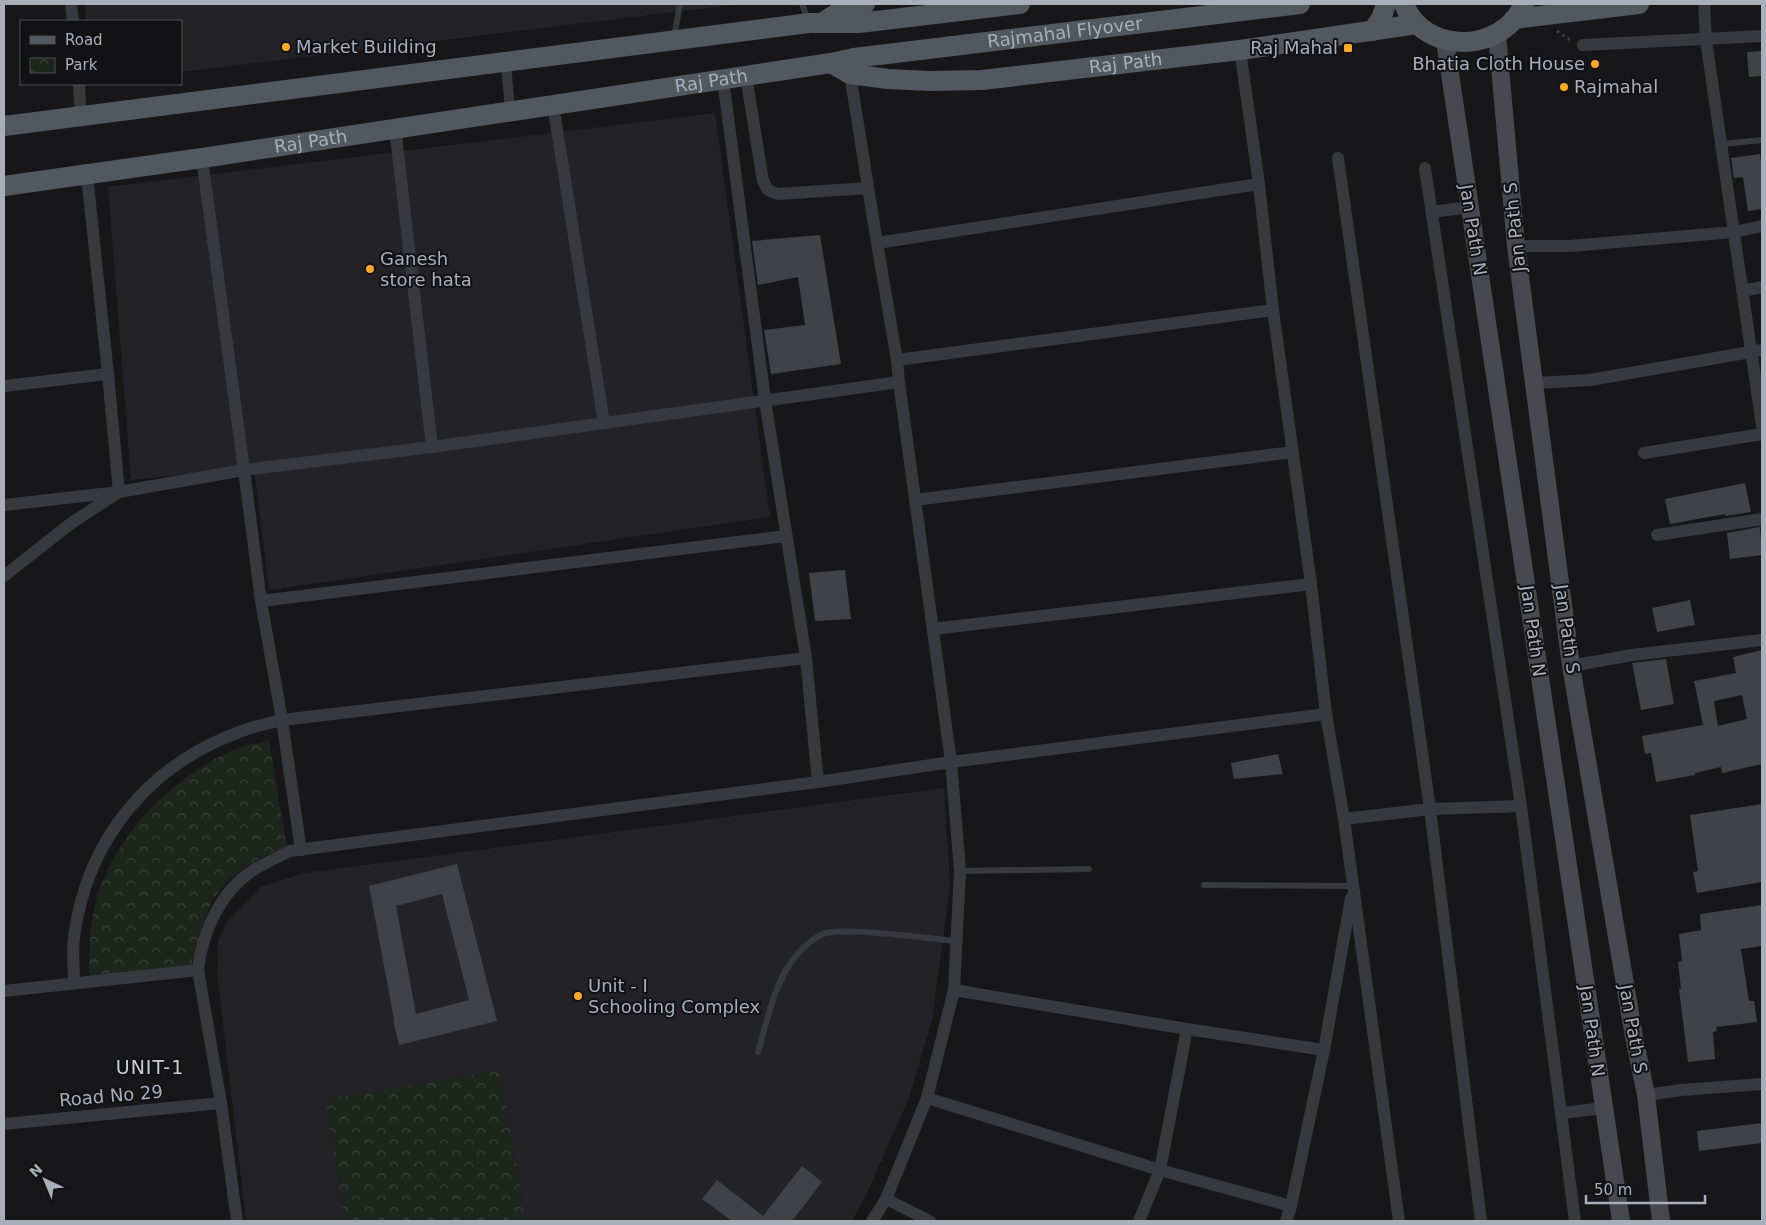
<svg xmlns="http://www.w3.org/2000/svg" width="1766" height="1225" font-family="'DejaVu Sans',sans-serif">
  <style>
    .built { fill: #232327 }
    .park { fill: url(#park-crowns) }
    .building { fill: #414247; fill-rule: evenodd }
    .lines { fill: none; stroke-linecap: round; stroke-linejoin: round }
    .path { stroke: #3e4146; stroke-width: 3; stroke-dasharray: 2.5 4; stroke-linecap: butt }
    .service { stroke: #38393f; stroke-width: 6 }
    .pedestrian { stroke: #38393f; stroke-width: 10 }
    .minor { stroke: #38393f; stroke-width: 12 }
    .secondary { stroke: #46494f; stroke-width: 18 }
    .primary { stroke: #53575e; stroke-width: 20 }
    .poi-dot { fill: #ffa92a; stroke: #121215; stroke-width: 2 }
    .labels { text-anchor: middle; stroke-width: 4; stroke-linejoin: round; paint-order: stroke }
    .street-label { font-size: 18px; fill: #a8afbb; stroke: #121215 }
    .poi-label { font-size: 18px; fill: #a8afbb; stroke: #121215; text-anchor: start }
    .neighbourhood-label { font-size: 19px; letter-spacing: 1px; fill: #caced6; stroke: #121215 }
  </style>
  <defs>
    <pattern id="park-crowns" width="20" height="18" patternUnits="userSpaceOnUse" patternTransform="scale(1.25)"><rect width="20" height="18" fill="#1d251d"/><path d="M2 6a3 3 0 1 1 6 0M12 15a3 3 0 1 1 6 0" fill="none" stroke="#3b423c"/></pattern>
  </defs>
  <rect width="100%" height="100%" fill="#17171a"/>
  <g class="built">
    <path d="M 85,4 L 741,4 L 181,72 L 181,21 L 86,21 Z"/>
    <path d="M 715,113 L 770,517 L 269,590 L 254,467 L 131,480 L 108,187 Z"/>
    <path d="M 944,788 L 950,887 L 932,1020 L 909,1098 L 868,1191 L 852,1221 L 246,1221 L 217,973 L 218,941 L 228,920 L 261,887 L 304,873 Z"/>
  </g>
  <g class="park">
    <path d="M 269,740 L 287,847 C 254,859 223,876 208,910 C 201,927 196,947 191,965 L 89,977 C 89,958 89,939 92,920 C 104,844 167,779 236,749 C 246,745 258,743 269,740 Z"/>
    <path d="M 499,1070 L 526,1221 L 345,1221 L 325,1100 Z"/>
  </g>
  <g class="building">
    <path d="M 1762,51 L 1762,76 L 1749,77 L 1747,52 Z"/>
    <path d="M 1760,154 L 1762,168 L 1762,209 L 1748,211 L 1743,177 L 1734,178 L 1731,158 Z"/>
    <path d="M 820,235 L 841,364 L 771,374 L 764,330 L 805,325 L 798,277 L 758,285 L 752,241 Z"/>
    <path d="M 1745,483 L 1751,512 L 1725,516 L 1725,514 L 1670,524 L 1665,499 Z"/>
    <path d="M 1760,527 L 1762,555 L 1730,559 L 1727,533 Z"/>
    <path d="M 845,570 L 851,619 L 815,621 L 809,573 Z"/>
    <path d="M 1690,600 L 1695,625 L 1657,632 L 1652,608 Z"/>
    <path d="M 1762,650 L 1762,764 L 1722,773 L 1721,767 L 1695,773 L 1695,775 L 1656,782 L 1651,753 L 1645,754 L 1642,736 L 1703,725 L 1694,681 L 1736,673 L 1733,657 ZM 1742,695 L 1747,719 L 1718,726 L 1714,701 Z"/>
    <path d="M 1666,659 L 1674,704 L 1641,710 L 1632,663 Z"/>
    <path d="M 1278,754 L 1283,774 L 1234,779 L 1231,763 Z"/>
    <path d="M 1762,804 L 1762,882 L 1697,893 L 1693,872 L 1698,871 L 1690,815 Z"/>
    <path d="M 457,864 L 497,1021 L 399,1045 L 393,1020 L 394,1019 L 369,886 ZM 442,894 L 469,1000 L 416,1014 L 396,906 Z"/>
    <path d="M 1762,905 L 1762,946 L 1741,949 L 1749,1001 L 1754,1001 L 1757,1022 L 1716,1027 L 1717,1031 L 1713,1032 L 1715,1059 L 1688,1062 L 1679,989 L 1681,989 L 1678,962 L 1682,961 L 1679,934 L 1701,930 L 1700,914 Z"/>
    <path d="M 1762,1123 L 1762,1143 L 1699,1151 L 1697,1131 Z"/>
    <path d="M 802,1166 L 822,1182 L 792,1221 L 732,1221 L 702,1199 L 717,1180 L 763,1216 Z"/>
  </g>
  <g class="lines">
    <path class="path" d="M 1557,31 L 1570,40"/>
    <g class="service">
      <path d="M 802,4 L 808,21"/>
      <path d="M 674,37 L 680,4"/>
      <path d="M 1722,144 L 1762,140"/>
      <path d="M 960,871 L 1089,869"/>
      <path d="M 1204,885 L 1354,886"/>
      <path d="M 758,1052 C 765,1029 770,1003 780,982 C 788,963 804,943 823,934 C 841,926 932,939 957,941"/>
    </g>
    <path class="pedestrian" d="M 506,62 L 510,111"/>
    <g class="minor">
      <path d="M 71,4 L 73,21"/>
      <path d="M 1704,4 L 1706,40 L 1762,426"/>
      <path d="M 1583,45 L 1762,36"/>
      <path d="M 1240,50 L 1259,184 L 1273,310 L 1311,584 L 1326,714 L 1344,819 L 1399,1221"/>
      <path d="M 850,74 L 877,243 L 897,360 L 899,382 L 951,762 L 960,871 L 954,990 L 927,1098 L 886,1199 L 872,1221"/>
      <path d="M 746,76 L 763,181 L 768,190 L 778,194 L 868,188"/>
      <path d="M 723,79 L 765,400 L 806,658 L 818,782"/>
      <path d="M 79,84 L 81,117"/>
      <path d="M 553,105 L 604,423"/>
      <path d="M 395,128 L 432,447"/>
      <path d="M 1338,158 L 1430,809 L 1481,1221"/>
      <path d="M 1425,168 L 1521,806 L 1575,1221"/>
      <path d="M 1432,212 L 1470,207"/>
      <path d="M 877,243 L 1259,184"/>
      <path d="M 1516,246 L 1570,246 L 1734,232 L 1762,226"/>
      <path d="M 1742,291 L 1762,287"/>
      <path d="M 897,360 L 1273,310"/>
      <path d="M 1535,383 L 1590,380 L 1762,350"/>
      <path d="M 4,386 L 108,374"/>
      <path d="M 1644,453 L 1762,434"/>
      <path d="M 915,500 L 1293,452"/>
      <path d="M 4,505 L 119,492 L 244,470 L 202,158"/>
      <path d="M 1657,535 L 1762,519"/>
      <path d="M 4,576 L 70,524 L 119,492 L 108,374 L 87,175"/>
      <path d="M 261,601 L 786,536"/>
      <path d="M 933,629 L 1311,584"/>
      <path d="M 1571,666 L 1632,655 L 1762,640"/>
      <path d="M 1344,819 L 1430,809 L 1521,806"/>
      <path d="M 301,850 L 282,720 L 261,601 L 244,470 L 432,447 L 899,382"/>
      <path d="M 74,983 C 74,968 72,952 74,937 C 87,839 149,764 242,731 C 255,726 269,723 282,720 L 806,658"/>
      <path d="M 954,990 L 1187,1029 L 1160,1170 L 1139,1221"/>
      <path d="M 4,991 L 198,970"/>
      <path d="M 1187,1029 L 1324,1050"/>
      <path d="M 1646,1095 L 1681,1090 L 1762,1084"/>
      <path d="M 927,1098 L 1160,1170 L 1291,1206"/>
      <path d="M 1562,1113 L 1604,1108"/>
      <path d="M 4,1124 L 221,1103"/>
      <path d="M 886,1199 L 930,1221"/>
      <path d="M 237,1221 L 221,1103 L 198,970 C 202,932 221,890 255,869 C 266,863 278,857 290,851 L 818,782 L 951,762 L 1326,714"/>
      <path d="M 1286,1221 L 1291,1206 L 1324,1050 L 1351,898"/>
    </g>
    <g class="secondary">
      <path d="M 1497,34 L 1516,246 L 1571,666 L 1634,1037 L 1646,1095 L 1661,1221"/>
      <path d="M 1445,40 L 1621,1221"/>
    </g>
    <g class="primary">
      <path d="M 1404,4 C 1419,44 1473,53 1505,28 C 1514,22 1519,13 1524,4"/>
      <path d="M 1514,19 L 1639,4"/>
      <path d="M 822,23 L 845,8 L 865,4"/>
      <path d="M 1372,31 L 1381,19 L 1386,4"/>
      <path id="s1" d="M 831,63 L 854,58 L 1300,4"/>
      <path d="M 4,126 L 809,23 L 859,23 L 1020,4"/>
      <path id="s2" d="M 4,186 L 202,158 L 831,63 L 850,74 L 888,79 L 930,81 L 982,80 L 1240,50 L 1417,24"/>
    </g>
  </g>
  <g class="poi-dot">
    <circle cx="286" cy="47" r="5"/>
    <rect x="1343" y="43" width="10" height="10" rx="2.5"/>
    <circle cx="1595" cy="64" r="5"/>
    <circle cx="1564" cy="87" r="5"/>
    <circle cx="370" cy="269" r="5"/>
    <circle cx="578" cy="996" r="5"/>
  </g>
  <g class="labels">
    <g class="street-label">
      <text dy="6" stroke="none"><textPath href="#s1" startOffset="236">Rajmahal Flyover</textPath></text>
      <text dy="6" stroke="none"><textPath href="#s2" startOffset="1135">Raj Path</textPath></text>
      <text dy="6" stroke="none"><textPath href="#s2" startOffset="715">Raj Path</textPath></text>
      <text dy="6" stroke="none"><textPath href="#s2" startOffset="310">Raj Path</textPath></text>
      <text transform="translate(1515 227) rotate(-96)" y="6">Jan Path S</text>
      <text transform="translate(1473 230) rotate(81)" y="6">Jan Path N</text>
      <text transform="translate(1567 629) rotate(82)" y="6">Jan Path S</text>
      <text transform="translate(1533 631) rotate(82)" y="6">Jan Path N</text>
      <text transform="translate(1633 1029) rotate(80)" y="6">Jan Path S</text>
      <text transform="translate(1592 1031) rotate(82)" y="6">Jan Path N</text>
      <text transform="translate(111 1096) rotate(-5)" y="6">Road No 29</text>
    </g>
    <g class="poi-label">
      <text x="296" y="53">Market Building</text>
      <text x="1338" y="54" text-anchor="end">Raj Mahal</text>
      <text x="1585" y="70" text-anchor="end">Bhatia Cloth House</text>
      <text x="1574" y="93">Rajmahal</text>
      <text x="380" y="265">Ganesh<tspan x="380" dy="21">store hata</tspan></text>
      <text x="588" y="992">Unit - I<tspan x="588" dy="21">Schooling Complex</tspan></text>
    </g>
    <g class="neighbourhood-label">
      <text x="150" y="1074">UNIT-1</text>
    </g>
  </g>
  <rect width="1766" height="1225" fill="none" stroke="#a8afbb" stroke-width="10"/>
  <rect x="20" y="20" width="162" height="65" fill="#121215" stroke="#4e5157"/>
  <rect x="30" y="36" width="25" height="8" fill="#53575e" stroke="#4e5157"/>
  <text x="65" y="45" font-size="15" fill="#a8afbb">Road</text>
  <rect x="30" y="58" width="25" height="15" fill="url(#park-crowns)" stroke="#4e5157"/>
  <text x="65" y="70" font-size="15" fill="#a8afbb">Park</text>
  <g transform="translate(45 1180) rotate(316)" stroke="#121215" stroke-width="4" paint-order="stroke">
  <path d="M0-4L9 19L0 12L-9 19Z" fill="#a8afbb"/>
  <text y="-8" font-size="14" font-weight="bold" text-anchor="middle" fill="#a8afbb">N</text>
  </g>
  <path d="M1586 1195v8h119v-8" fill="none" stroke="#a8afbb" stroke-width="2.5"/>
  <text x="1594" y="1195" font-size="15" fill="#a8afbb" stroke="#121215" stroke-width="4" paint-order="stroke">50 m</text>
</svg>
